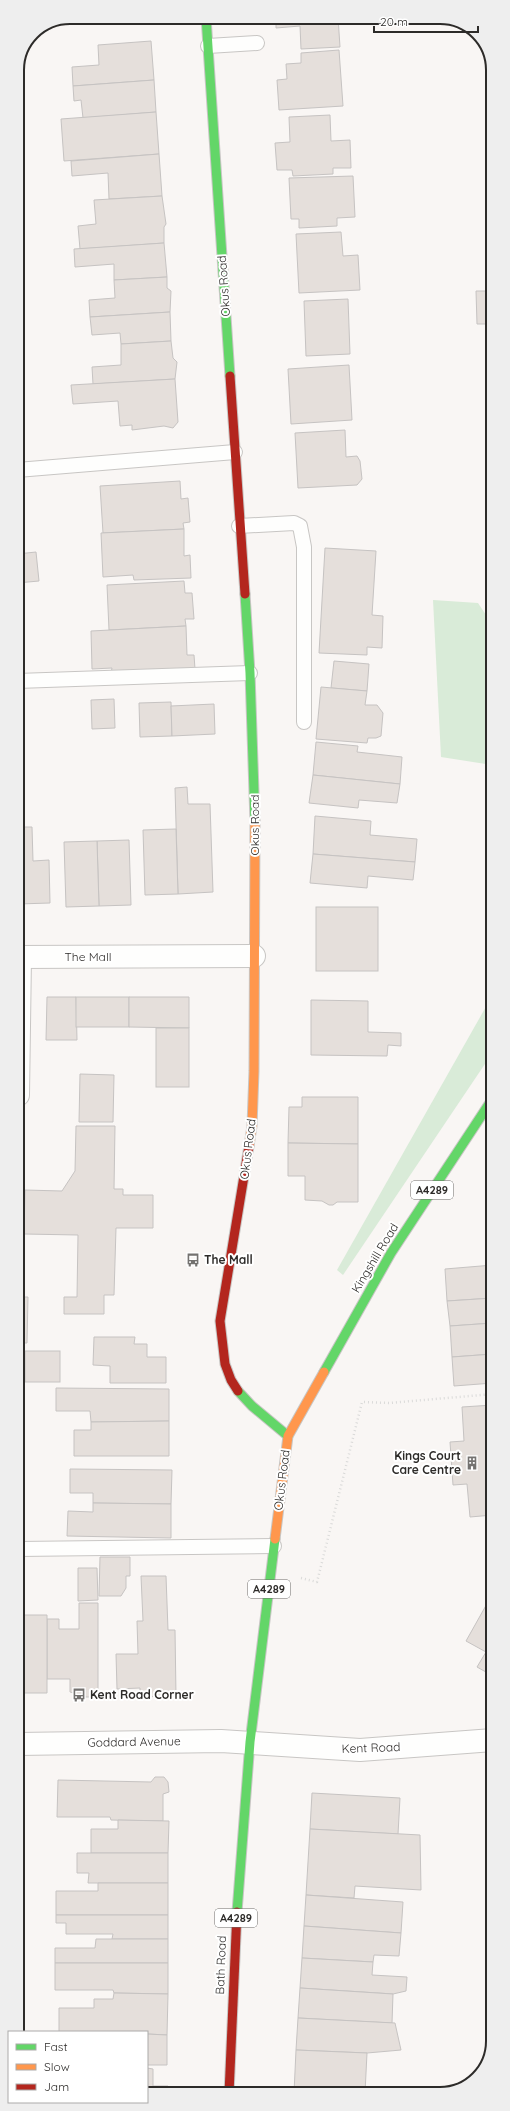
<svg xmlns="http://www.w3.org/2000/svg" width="510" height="2111" font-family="Quicksand,sans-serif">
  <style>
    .green { fill: #d9ebd8 }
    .building { fill: #e5dfdb; stroke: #c6c3c2 }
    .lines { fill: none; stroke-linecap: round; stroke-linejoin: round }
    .lane-casing { stroke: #c8c6c4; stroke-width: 16 }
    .street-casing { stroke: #c8c6c4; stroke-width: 24 }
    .fast-casing { stroke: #c8c6c4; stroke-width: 11 }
    .slow-casing { stroke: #c8c6c4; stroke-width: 11 }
    .jam-casing { stroke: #c8c6c4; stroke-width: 11 }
    .path { stroke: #dadad9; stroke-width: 2.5; stroke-dasharray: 1 3; stroke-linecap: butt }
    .lane { stroke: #fefefd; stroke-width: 14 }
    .street { stroke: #fefefd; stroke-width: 22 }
    .fast { stroke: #63d668; stroke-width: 9 }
    .slow { stroke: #ff974d; stroke-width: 9 }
    .jam { stroke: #b3261e; stroke-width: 9 }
    .labels { text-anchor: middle; stroke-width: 4; stroke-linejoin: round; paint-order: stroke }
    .shield { fill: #fff; stroke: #6c6b69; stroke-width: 1 }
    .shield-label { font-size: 11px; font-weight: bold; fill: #2d2b29 }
    .street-label { font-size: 12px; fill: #2d2b29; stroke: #fff }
    .poi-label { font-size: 12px; font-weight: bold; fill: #2d2b29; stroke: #fff; text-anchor: start }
    .rim { fill: none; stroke: #2d2b29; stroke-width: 2 }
  </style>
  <rect width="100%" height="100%" fill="#f9f6f4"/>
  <g class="green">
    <path d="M 433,600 L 478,603 L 492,624 L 492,765 L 441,757 Z"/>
    <path d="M 492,996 L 493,1052 L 343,1275 L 337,1270 Z"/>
  </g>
  <g class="building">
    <path d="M 276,17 L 338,17 L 340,47 L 301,49 L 300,26 L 276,28 Z"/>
    <path d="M 151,41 L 154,80 L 73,86 L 72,67 L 99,65 L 98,45 Z"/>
    <path d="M 339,50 L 343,106 L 279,110 L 277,80 L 287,79 L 286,64 L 301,63 L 301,53 Z"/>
    <path d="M 154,80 L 156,112 L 83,118 L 81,100 L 74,101 L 73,86 Z"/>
    <path d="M 156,112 L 159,154 L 64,161 L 61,119 Z"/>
    <path d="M 330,115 L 331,141 L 350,140 L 351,168 L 333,168 L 333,174 L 293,176 L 292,170 L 277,170 L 275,143 L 290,142 L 289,117 Z"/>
    <path d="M 159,154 L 162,196 L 109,199 L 108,173 L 72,176 L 71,161 Z"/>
    <path d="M 353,176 L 355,217 L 337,218 L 337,226 L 299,228 L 299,219 L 291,219 L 289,178 Z"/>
    <path d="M 17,180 L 20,180 L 23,207 L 17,207 Z"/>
    <path d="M 162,196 L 166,224 L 164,227 L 164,243 L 80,249 L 78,226 L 96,224 L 94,200 Z"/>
    <path d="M 341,232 L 343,256 L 358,255 L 360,290 L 299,293 L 296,234 Z"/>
    <path d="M 164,243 L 167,277 L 114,280 L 114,264 L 75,267 L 74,249 Z"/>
    <path d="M 167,277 L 167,288 L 171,291 L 170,312 L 90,317 L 89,300 L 115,298 L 114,280 Z"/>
    <path d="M 476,291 L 492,291 L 492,324 L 477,324 Z"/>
    <path d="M 348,299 L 350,354 L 306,356 L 304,301 Z"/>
    <path d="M 170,312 L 171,341 L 121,344 L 120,333 L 92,335 L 90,317 Z"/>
    <path d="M 171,341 L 173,358 L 177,362 L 175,379 L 93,384 L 92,367 L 121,365 L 121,344 Z"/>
    <path d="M 349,365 L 352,420 L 291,424 L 288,369 Z"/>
    <path d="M 175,379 L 178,422 L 173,428 L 164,426 L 132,430 L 132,425 L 120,426 L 118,401 L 73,404 L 71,385 Z"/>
    <path d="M 345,430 L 346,457 L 357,456 L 360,461 L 362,479 L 357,485 L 298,488 L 295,433 Z"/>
    <path d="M 180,481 L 181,499 L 188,498 L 190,522 L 183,523 L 184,529 L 103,533 L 100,486 Z"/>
    <path d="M 184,529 L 184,556 L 190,555 L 191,578 L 134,580 L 133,575 L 103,577 L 101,533 Z"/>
    <path d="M 325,548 L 376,551 L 372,615 L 383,616 L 382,648 L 367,647 L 367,655 L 319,653 Z"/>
    <path d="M 36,552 L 39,581 L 17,583 L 17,554 Z"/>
    <path d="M 184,581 L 185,593 L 192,593 L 194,619 L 185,619 L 186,626 L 109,630 L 107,585 Z"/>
    <path d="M 186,626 L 187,655 L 194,655 L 195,669 L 111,673 L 112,668 L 92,669 L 91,631 Z"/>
    <path d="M 334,661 L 369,664 L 367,691 L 331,688 Z"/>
    <path d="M 321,687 L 367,691 L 365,705 L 377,705 L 383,713 L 381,736 L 376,738 L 368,738 L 367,743 L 316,739 Z"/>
    <path d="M 114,699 L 115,728 L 92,729 L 91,700 Z"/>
    <path d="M 171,702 L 172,736 L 140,737 L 139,703 Z"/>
    <path d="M 214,704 L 215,734 L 172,736 L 171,706 Z"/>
    <path d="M 316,742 L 358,746 L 357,752 L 402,757 L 400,784 L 313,775 Z"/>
    <path d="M 313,775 L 400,784 L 397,803 L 359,800 L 358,808 L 309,803 Z"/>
    <path d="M 187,787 L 188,804 L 210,804 L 213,892 L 178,894 L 175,788 Z"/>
    <path d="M 315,816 L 371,821 L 370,835 L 417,839 L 415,862 L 313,854 Z"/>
    <path d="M 17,827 L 32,827 L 33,861 L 49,860 L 50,903 L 18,904 Z"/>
    <path d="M 176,829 L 178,894 L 145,895 L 143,830 Z"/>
    <path d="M 129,840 L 131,905 L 99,906 L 97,841 Z"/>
    <path d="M 97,841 L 99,906 L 66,907 L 64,842 Z"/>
    <path d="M 313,854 L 415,862 L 413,880 L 368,876 L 367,888 L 310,883 Z"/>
    <rect x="316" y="907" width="62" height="64"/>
    <path d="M 47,997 L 76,997 L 77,1040 L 46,1040 Z"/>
    <rect x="76" y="997" width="53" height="30"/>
    <path d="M 129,997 L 189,997 L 189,1028 L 129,1027 Z"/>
    <path d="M 311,1000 L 368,1001 L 368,1032 L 401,1033 L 401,1046 L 388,1045 L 387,1056 L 311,1055 Z"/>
    <rect x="156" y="1028" width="33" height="59"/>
    <path d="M 80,1074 L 114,1075 L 113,1122 L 79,1122 Z"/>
    <path d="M 302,1097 L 358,1097 L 358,1144 L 288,1143 L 289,1107 L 302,1107 Z"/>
    <path d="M 76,1126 L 115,1126 L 114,1189 L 123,1189 L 123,1195 L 153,1195 L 153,1228 L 116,1228 L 114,1295 L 104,1295 L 104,1314 L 64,1314 L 64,1297 L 77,1297 L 78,1235 L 24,1234 L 25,1190 L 62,1191 L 75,1171 Z"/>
    <path d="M 288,1143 L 358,1144 L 358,1202 L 337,1202 L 333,1205 L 329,1205 L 322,1201 L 305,1200 L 305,1176 L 288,1176 Z"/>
    <path d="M 493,1265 L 493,1298 L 447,1301 L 445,1269 Z"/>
    <path d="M 18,1297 L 28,1297 L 27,1343 L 18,1343 Z"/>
    <path d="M 493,1298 L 493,1323 L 450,1326 L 447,1301 Z"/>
    <path d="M 493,1323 L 493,1354 L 452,1357 L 450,1326 Z"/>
    <path d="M 94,1337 L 135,1337 L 134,1344 L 147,1344 L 147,1357 L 166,1357 L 166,1383 L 110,1383 L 110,1366 L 93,1365 Z"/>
    <rect x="25" y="1351" width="35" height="31"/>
    <path d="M 493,1354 L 493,1383 L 454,1386 L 452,1357 Z"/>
    <path d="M 56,1388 L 169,1389 L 169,1421 L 91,1422 L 90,1411 L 56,1411 Z"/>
    <path d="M 493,1405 L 493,1515 L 470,1517 L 467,1484 L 453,1485 L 450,1442 L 464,1441 L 462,1407 Z"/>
    <path d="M 169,1421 L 169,1456 L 74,1456 L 74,1430 L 91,1430 L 91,1422 Z"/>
    <path d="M 70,1469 L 172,1470 L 171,1504 L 93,1503 L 93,1493 L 70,1493 Z"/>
    <path d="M 93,1503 L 171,1504 L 171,1538 L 67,1536 L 68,1511 L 93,1512 Z"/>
    <path d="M 100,1557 L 130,1557 L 130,1576 L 126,1576 L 126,1588 L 121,1596 L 99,1596 Z"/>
    <path d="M 78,1568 L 97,1568 L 98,1600 L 78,1601 Z"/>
    <path d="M 141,1576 L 166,1576 L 168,1630 L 175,1630 L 176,1696 L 140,1697 L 140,1688 L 117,1689 L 116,1654 L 138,1654 L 137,1621 L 143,1621 Z"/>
    <path d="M 493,1593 L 493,1676 L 477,1667 L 486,1652 L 466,1641 Z"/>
    <path d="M 79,1603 L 98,1603 L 98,1691 L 92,1692 L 93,1697 L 74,1697 L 74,1693 L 70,1692 L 70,1679 L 47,1679 L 47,1619 L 59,1619 L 59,1629 L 79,1629 Z"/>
    <path d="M 22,1615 L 47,1615 L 47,1693 L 18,1693 L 18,1648 L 22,1648 Z"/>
    <path d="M 155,1777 L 164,1777 L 168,1782 L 169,1792 L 163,1794 L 163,1821 L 111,1820 L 110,1817 L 57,1817 L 58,1780 L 151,1782 Z"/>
    <path d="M 312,1793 L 400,1798 L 398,1834 L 310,1829 Z"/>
    <path d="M 118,1820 L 169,1821 L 168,1853 L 91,1853 L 91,1829 L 118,1829 Z"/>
    <path d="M 310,1829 L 420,1835 L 421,1890 L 355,1886 L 354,1898 L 306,1895 Z"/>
    <path d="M 77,1853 L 168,1853 L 168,1883 L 88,1883 L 89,1873 L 77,1873 Z"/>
    <path d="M 98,1883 L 168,1883 L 168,1915 L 56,1915 L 56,1891 L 98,1891 Z"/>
    <path d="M 306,1895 L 403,1902 L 401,1933 L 304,1926 Z"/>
    <path d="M 56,1915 L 168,1915 L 168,1939 L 112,1939 L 113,1934 L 66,1934 L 66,1923 L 56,1923 Z"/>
    <path d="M 304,1926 L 401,1933 L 399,1956 L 374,1955 L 373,1962 L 302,1958 Z"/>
    <path d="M 96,1939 L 168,1939 L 168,1963 L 55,1963 L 55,1948 L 95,1948 Z"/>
    <path d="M 302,1958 L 373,1962 L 372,1975 L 407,1977 L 406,1991 L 393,1994 L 300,1988 Z"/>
    <path d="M 55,1963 L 168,1963 L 168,1994 L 114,1993 L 113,1990 L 55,1990 Z"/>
    <path d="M 300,1988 L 393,1994 L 392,2023 L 298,2018 Z"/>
    <path d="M 114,1993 L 168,1994 L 167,2035 L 147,2034 L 147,2032 L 59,2032 L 59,2008 L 94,2008 L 94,1999 L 113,1999 Z"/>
    <path d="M 298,2018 L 395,2023 L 401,2050 L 367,2053 L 296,2050 Z"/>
    <path d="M 147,2034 L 167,2035 L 167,2065 L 147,2065 Z"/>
    <path d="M 296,2050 L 367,2053 L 365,2093 L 294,2093 Z"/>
    <path d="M 147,2068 L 153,2069 L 153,2086 L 168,2086 L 167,2094 L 147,2094 Z"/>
  </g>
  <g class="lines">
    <g class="lane-casing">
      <g id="lane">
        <path d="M 208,46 L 257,43"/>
        <path d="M 17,470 L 235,452"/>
        <path d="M 239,526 L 294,523 L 300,526 L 304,547 L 304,722"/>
        <path d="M 17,681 L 250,673"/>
        <path d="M 18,1549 L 274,1546"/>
      </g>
    </g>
    <g class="street-casing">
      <g id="street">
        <path d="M 17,957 L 254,956"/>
        <path d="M 18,1095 L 20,957"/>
        <path d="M 18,1744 L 221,1741 L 360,1750 L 493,1740"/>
      </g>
    </g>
    <g class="fast-casing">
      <g id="fast">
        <path d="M 206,17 L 230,376"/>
        <path d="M 245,594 L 250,673 L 255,822"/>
        <path d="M 324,1372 L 391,1253 L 493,1098"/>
        <path d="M 238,1391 L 252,1406 L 288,1436"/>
        <path d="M 237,1912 L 250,1742 L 275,1539"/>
      </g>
    </g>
    <g class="slow-casing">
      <g id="slow">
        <path d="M 249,1146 L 252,1126 L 254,1071 L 255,822"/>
        <path d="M 275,1539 L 288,1436 L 324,1372"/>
      </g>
    </g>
    <g class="jam-casing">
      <g id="jam">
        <path d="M 230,376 L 245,594"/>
        <path d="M 238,1391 L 231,1380 L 225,1364 L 220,1321 L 249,1146"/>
        <path d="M 229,2094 L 237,1912"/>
      </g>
    </g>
    <path class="path" d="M 301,1578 L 317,1582 L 362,1402 L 389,1403 L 493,1394"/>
    <use href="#lane" class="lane"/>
    <use href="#street" class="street"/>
    <use href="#fast" class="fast"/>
    <use href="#slow" class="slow"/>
    <use href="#jam" class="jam"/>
  </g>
  <defs>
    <g id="bus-bare" transform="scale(1.08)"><path d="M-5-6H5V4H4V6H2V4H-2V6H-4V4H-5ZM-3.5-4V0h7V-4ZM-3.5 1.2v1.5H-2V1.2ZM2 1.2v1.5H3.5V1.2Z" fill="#747270" stroke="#fff" stroke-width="2.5" paint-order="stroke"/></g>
    <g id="building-bare" transform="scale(1.08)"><path d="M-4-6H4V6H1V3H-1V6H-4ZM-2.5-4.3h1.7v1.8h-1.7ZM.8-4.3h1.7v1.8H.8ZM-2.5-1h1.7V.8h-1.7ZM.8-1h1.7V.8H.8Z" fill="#747270" stroke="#fff" stroke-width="2.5" paint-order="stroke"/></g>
  </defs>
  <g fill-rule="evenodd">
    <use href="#bus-bare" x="193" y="1260"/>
    <use href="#building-bare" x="472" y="1463"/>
    <use href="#bus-bare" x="79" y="1695"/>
  </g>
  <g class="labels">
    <g class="shield">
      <rect x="411" y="1181" width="42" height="18" rx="3"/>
      <rect x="248" y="1580" width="42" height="18" rx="3"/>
      <rect x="215" y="1909" width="42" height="18" rx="3"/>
    </g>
    <g class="shield-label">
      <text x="432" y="1194">A4289</text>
      <text x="269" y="1593">A4289</text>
      <text x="236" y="1922">A4289</text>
    </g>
    <g class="street-label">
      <text transform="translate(224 286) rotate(-94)" y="4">Okus Road</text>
      <text transform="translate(255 825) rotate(-90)" y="4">Okus Road</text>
      <text x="88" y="961">The Mall</text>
      <text transform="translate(248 1149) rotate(-83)" y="4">Okus Road</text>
      <text transform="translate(375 1258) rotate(-59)" y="4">Kingshill Road</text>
      <text transform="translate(282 1480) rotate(-83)" y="4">Okus Road</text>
      <text transform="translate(134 1742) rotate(-1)" y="4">Goddard Avenue</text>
      <text transform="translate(371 1748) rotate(-2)" y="4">Kent Road</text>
      <text transform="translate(221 1965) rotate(-88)" y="4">Bath Road</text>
    </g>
    <g class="poi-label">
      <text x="204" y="1264">The Mall</text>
      <text x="461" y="1460" text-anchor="end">Kings Court<tspan x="461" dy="14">Care Centre</tspan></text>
      <text x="90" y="1699">Kent Road Corner</text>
    </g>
  </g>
  <path d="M0 0H510V2111H0ZM70 24H440A46 46 0 0 1 486 70V2041A46 46 0 0 1 440 2087H70A46 46 0 0 1 24 2041V70A46 46 0 0 1 70 24Z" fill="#eee" fill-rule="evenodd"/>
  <path class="rim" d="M70 24H440A46 46 0 0 1 486 70V2041A46 46 0 0 1 440 2087H70A46 46 0 0 1 24 2041V70A46 46 0 0 1 70 24Z"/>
  <rect x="8" y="2031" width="140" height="72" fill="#ffffff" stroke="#abaaa9"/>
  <rect x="16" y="2044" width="20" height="6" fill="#63d668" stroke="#abaaa9"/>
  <text x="44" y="2051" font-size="12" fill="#2d2b29">Fast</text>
  <rect x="16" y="2064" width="20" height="6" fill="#ff974d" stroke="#abaaa9"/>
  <text x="44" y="2071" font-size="12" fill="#2d2b29">Slow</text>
  <rect x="16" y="2084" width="20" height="6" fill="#b3261e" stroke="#abaaa9"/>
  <text x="44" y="2091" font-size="12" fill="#2d2b29">Jam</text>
  <path d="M374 26v6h104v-6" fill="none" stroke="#2d2b29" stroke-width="2"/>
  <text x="380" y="26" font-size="12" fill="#2d2b29" stroke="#ffffff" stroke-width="3" paint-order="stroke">20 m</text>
</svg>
